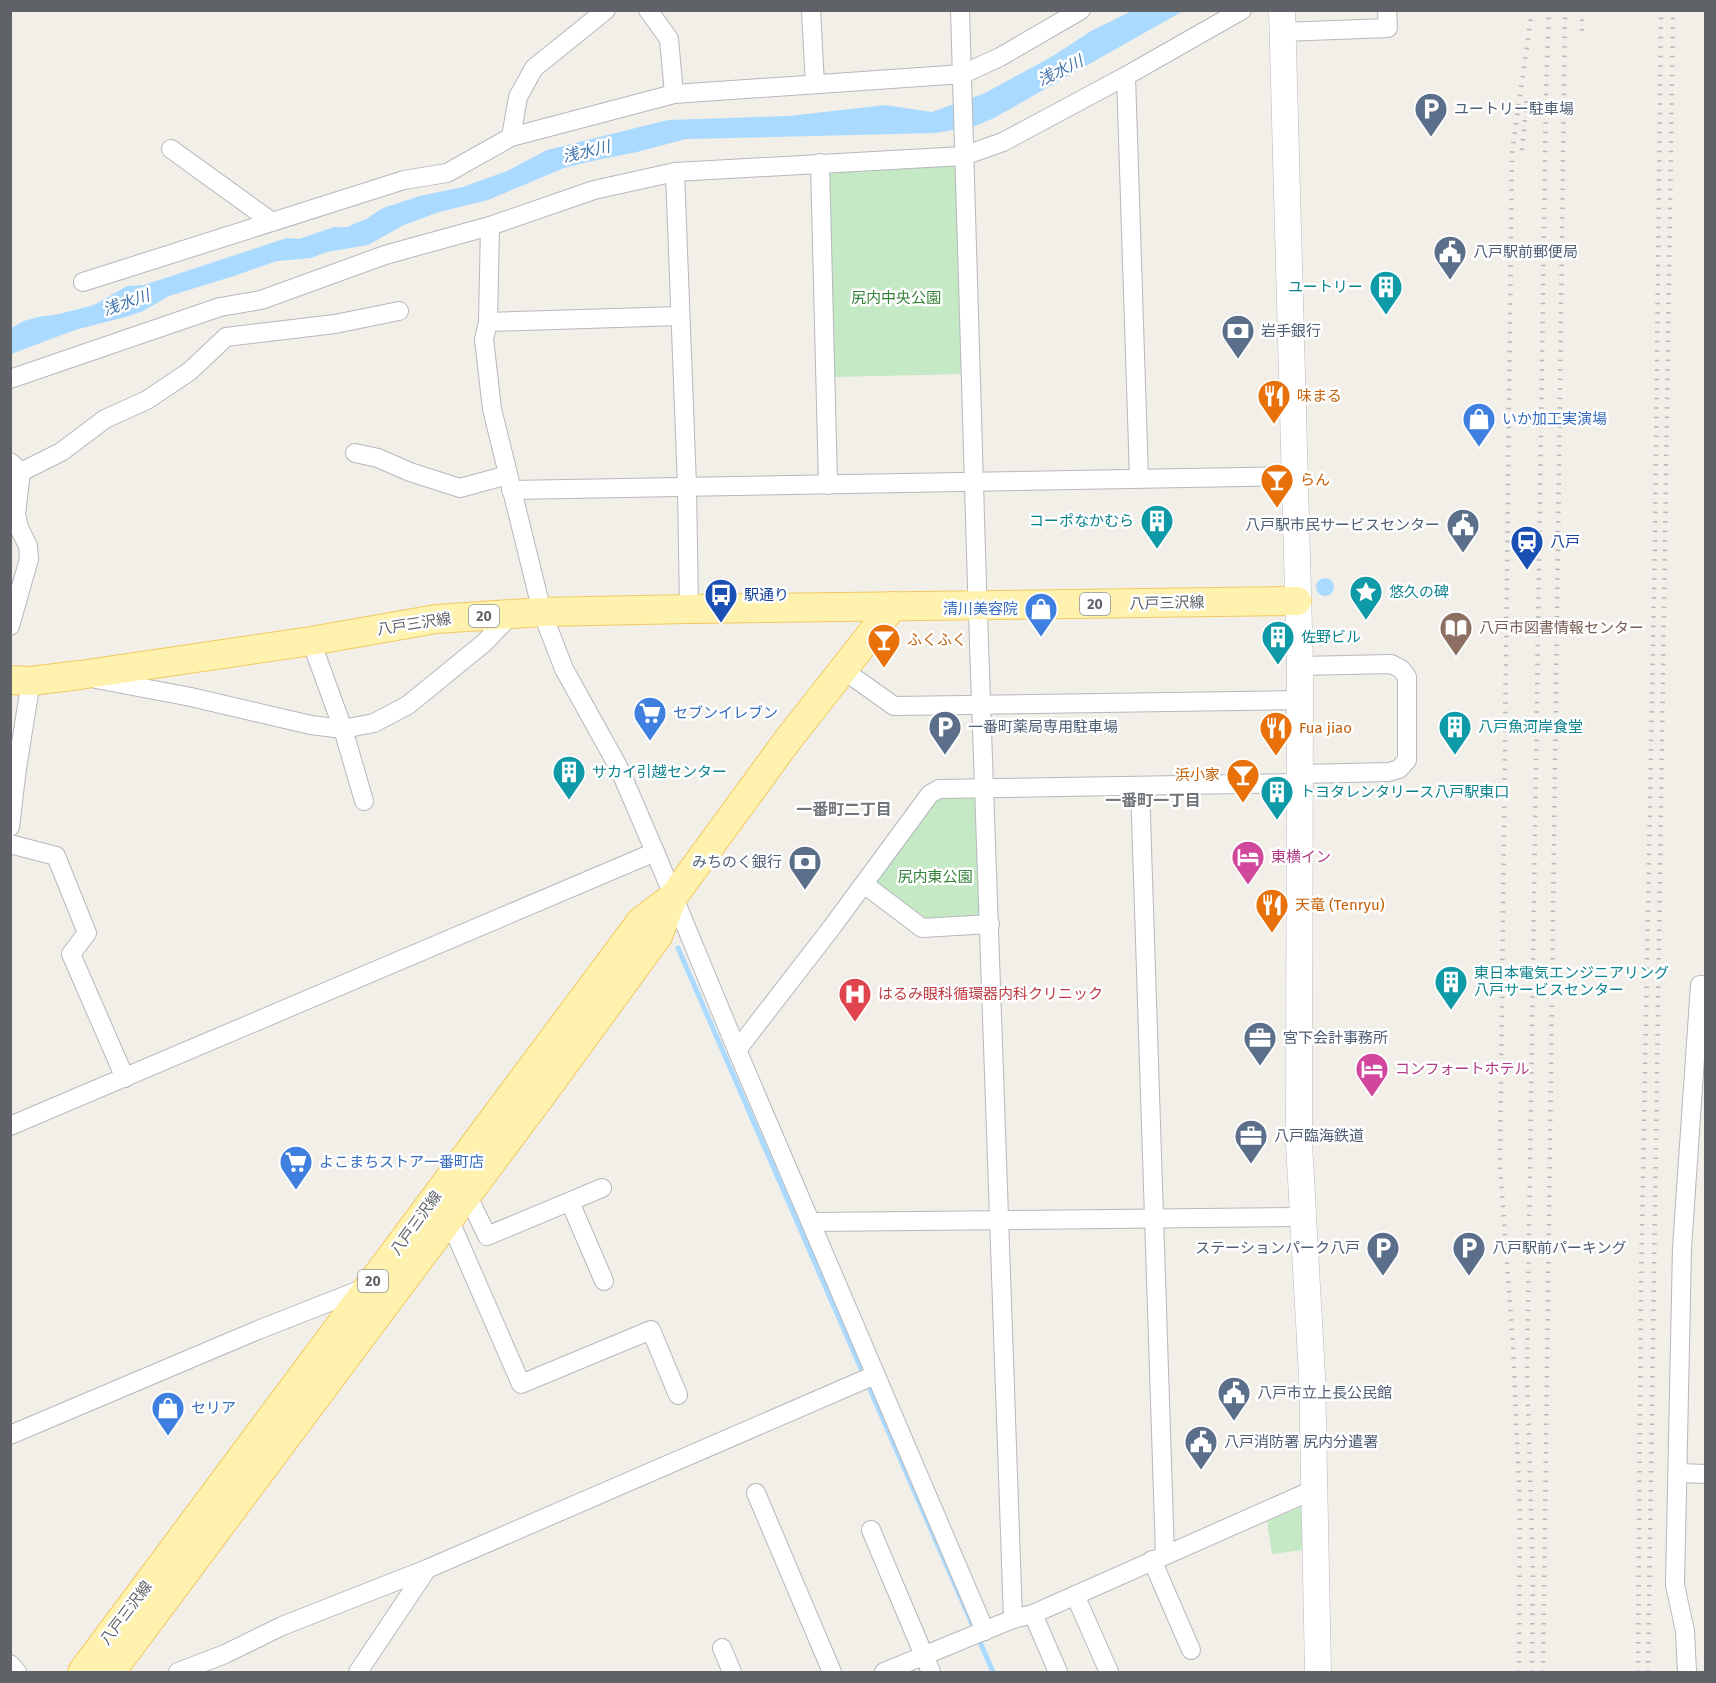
<svg xmlns="http://www.w3.org/2000/svg" width="1716" height="1683" font-family="'Fira Sans','Noto Sans JP',sans-serif">
  <style>
    .green { fill: #c5e8c5 }
    .water { fill: #aadaff }
    .lines { fill: none; stroke-linecap: round; stroke-linejoin: round }
    .stream { stroke: #aadaff; stroke-width: 5 }
    .street-casing { stroke: #b5b8bc; stroke-width: 20 }
    .secondary-casing { stroke: #b6babf; stroke-width: 27 }
    .primary-casing { stroke: #f2c960; stroke-width: 30 }
    .street { stroke: #fff; stroke-width: 18 }
    .secondary { stroke: #fff; stroke-width: 26 }
    .primary { stroke: #fff2af; stroke-width: 28 }
    .rail { stroke: #b6b7b8; stroke-width: 4.5; stroke-dasharray: 1.5 8; stroke-linecap: butt }
    .labels { text-anchor: middle; stroke-width: 5; stroke-linejoin: round; paint-order: stroke }
    .shield { fill: #fff; stroke: #8f9295; stroke-width: 1.5 }
    .shield-label { font-size: 14px; font-weight: bold; fill: #5f6368 }
    .service-label { font-size: 15px; fill: #4e5e75; stroke: #fff; text-anchor: start }
    .culture-label { font-size: 15px; fill: #0d838f; stroke: #fff; text-anchor: start }
    .park-label { font-size: 15px; fill: #348238; stroke: #fff }
    .food-label { font-size: 15px; fill: #c56008; stroke: #fff; text-anchor: start }
    .shop-label { font-size: 15px; fill: #366cbe; stroke: #fff; text-anchor: start }
    .transit-label { font-size: 15px; fill: #164399; stroke: #fff; text-anchor: start }
    .street-label { font-size: 15px; fill: #5f6368; stroke: #fff }
    .education-label { font-size: 15px; fill: #785e54; stroke: #fff; text-anchor: start }
    .hotel-label { font-size: 15px; fill: #b23c85; stroke: #fff; text-anchor: start }
    .health-label { font-size: 15px; fill: #be3a42; stroke: #fff; text-anchor: start }
    .water-label { font-size: 16px; font-style: italic; fill: #4174aa; stroke: #fff }
    .neighbourhood-label { font-size: 16px; font-weight: bold; fill: #70757a; stroke: #fff }
  </style>
  <rect width="100%" height="100%" fill="#f1efe8"/>
  <g class="green">
    <path d="M 956,164 L 964,374 L 834,377 L 827,169 Z"/>
    <path d="M 974,798 L 978,802 L 981,916 L 924,923 L 876,889 L 877,881 L 933,804 L 940,799 Z"/>
    <path d="M 1301,1507 L 1303,1550 L 1272,1554 L 1267,1521 Z"/>
  </g>
  <g class="water">
    <path d="M 1132,11 L 1183,11 L 994,118 L 975,126 L 936,133 L 686,139 L 637,152 L 592,161 L 564,168 L 488,200 L 439,212 L 404,225 L 368,245 L 327,252 L 311,258 L 277,261 L 234,276 L 169,296 L 143,311 L 129,316 L 75,330 L 11,354 L 11,328 L 24,321 L 38,317 L 59,314 L 94,305 L 127,286 L 144,285 L 287,238 L 299,239 L 334,227 L 347,227 L 366,219 L 383,208 L 420,196 L 463,187 L 507,171 L 547,150 L 668,120 L 789,116 L 885,105 L 932,112 L 985,93 L 1053,56 L 1091,31 Z"/>
    <circle cx="1325" cy="587" r="9"/>
  </g>
  <g class="lines">
    <path class="stream" d="M 678,948 L 993,1672"/>
    <g class="street-casing">
      <g id="street">
        <path d="M 648,10 L 669,39 L 674,94"/>
        <path d="M 811,10 L 815,84"/>
        <path d="M 960,10 L 977,586 L 1013,1619"/>
        <path d="M 1283,32 L 1388,28 L 1387,10"/>
        <path d="M 1126,76 L 1242,10"/>
        <path d="M 511,137 L 518,97 L 534,68 L 606,10"/>
        <path d="M 171,149 L 272,222"/>
        <path d="M 820,163 L 828,485"/>
        <path d="M 675,172 L 687,486 L 689,609"/>
        <path d="M 490,226 L 488,322 L 484,339 L 492,409 L 542,612 L 564,669 L 619,768 L 655,852 L 737,1050 L 985,1631"/>
        <path d="M 83,282 L 404,180 L 447,173 L 511,137 L 674,94 L 963,74 L 1000,57 L 1081,10"/>
        <path d="M 488,322 L 680,316"/>
        <path d="M 10,379 L 220,307 L 261,300 L 385,255 L 490,226 L 594,190 L 675,172 L 963,156 L 1003,142 L 1126,76 L 1139,478"/>
        <path d="M 355,453 L 378,458 L 410,472 L 460,488 L 508,475"/>
        <path d="M 10,462 L 21,472 L 16,514 L 19,528 L 28,546 L 29,559 L 10,626"/>
        <path d="M 21,472 L 61,452 L 105,419 L 147,400 L 190,371 L 226,337 L 335,324 L 399,311"/>
        <path d="M 511,490 L 1294,476"/>
        <path d="M 311,641 L 343,729 L 364,801"/>
        <path d="M 1300,666 L 1391,664 L 1401,669 L 1407,677 L 1407,760 L 1399,769 L 1389,772 L 1301,774"/>
        <path d="M 842,669 L 894,706 L 1300,700"/>
        <path d="M 96,679 L 191,697 L 311,725 L 343,729 L 374,723 L 408,705 L 484,643 L 512,614"/>
        <path d="M 1140,786 L 1165,1555"/>
        <path d="M 10,827 L 17,768 L 31,681"/>
        <path d="M 10,844 L 56,856 L 87,933 L 71,954 L 125,1078"/>
        <path d="M 864,884 L 922,928 L 990,924"/>
        <path d="M 737,1050 L 832,927 L 930,794 L 939,789 L 1301,783"/>
        <path d="M 10,1126 L 655,852"/>
        <path d="M 467,1194 L 487,1236 L 602,1188"/>
        <path d="M 570,1202 L 604,1281"/>
        <path d="M 449,1219 L 521,1384 L 651,1330 L 678,1395"/>
        <path d="M 811,1222 L 1303,1217"/>
        <path d="M 10,1435 L 258,1330 L 365,1288"/>
        <path d="M 1678,1473 L 1706,1474"/>
        <path d="M 756,1493 L 832,1672"/>
        <path d="M 871,1530 L 931,1672"/>
        <path d="M 1152,1560 L 1191,1650"/>
        <path d="M 1075,1595 L 1109,1672"/>
        <path d="M 1033,1614 L 1058,1672"/>
        <path d="M 722,1648 L 732,1672"/>
        <path d="M 10,1664 L 17,1672"/>
        <path d="M 178,1672 L 225,1654 L 282,1626 L 427,1569"/>
        <path d="M 358,1672 L 427,1569 L 875,1375"/>
        <path d="M 884,1672 L 1013,1619 L 1033,1614 L 1313,1490"/>
        <path d="M 1687,1672 L 1685,1631 L 1675,1585 L 1682,1248 L 1700,985 L 1706,985"/>
      </g>
    </g>
    <g class="secondary-casing">
      <path id="secondary" d="M 1282,10 L 1300,666 L 1299,1143 L 1312,1376 L 1318,1672"/>
    </g>
    <g class="primary-casing">
      <g id="primary">
        <path d="M 10,680 L 31,681 L 80,675 L 311,641 L 436,619 L 542,612 L 689,609 L 1297,601"/>
        <path d="M 82,1672 L 641,921 L 673,897"/>
        <path d="M 111,1672 L 541,1096 L 658,936 L 673,897 L 787,741 L 893,606"/>
      </g>
    </g>
    <use href="#street" class="street"/>
    <use href="#secondary" class="secondary"/>
    <use href="#primary" class="primary"/>
    <g class="rail">
      <path d="M 1582,10 L 1582,35"/>
      <path d="M 1522,150 L 1527,97"/>
      <path d="M 1519,1672 L 1520,1510 L 1513,1345 L 1500,1166 L 1512,153 L 1532,10"/>
      <path d="M 1532,1672 L 1533,1575 L 1527,1372 L 1546,92 L 1549,10"/>
      <path d="M 1543,1672 L 1565,10"/>
      <path d="M 1638,1672 L 1641,1284 L 1655,538 L 1661,10"/>
      <path d="M 1648,1672 L 1673,10"/>
    </g>
  </g>
  <defs>
    <g id="parking-pin" transform="scale(1.725)"><path d="M0 17L-7.5 6A9.5 9.5 0 1 1 7.5 6Z" fill="#5c6f8a" stroke="#fff"/><path d="M-3.5-5.5H1a3.5 3.5 0 0 1 0 7H-1V5.5H-3.5ZM-1-3.4V-.6H.8a1.4 1.4 0 0 0 0-2.8Z" fill="#fff"/></g>
    <g id="civic-pin" transform="scale(1.725)"><path d="M0 17L-7.5 6A9.5 9.5 0 1 1 7.5 6Z" fill="#5c6f8a" stroke="#fff"/><path d="M-.6-6.5H3V-4.5H.6V-3L4-1V1h2V6H-6V1h2V-1L-.6-3ZM-1.2 2.5V6h2.4V2.5Z" fill="#fff"/></g>
    <g id="building-pin" transform="scale(1.725)"><path d="M0 17L-7.5 6A9.5 9.5 0 1 1 7.5 6Z" fill="#0f9aa8" stroke="#fff"/><path d="M-4-6H4V6H1V3H-1V6H-4ZM-2.5-4.3h1.7v1.8h-1.7ZM.8-4.3h1.7v1.8H.8ZM-2.5-1h1.7V.8h-1.7ZM.8-1h1.7V.8H.8Z" fill="#fff"/></g>
    <g id="bank-pin" transform="scale(1.725)"><path d="M0 17L-7.5 6A9.5 9.5 0 1 1 7.5 6Z" fill="#5c6f8a" stroke="#fff"/><path d="M-6-4H6V4H-6ZM0-2.3a2.3 2.3 0 1 0 0 4.6a2.3 2.3 0 1 0 0-4.6Z" fill="#fff"/></g>
    <g id="restaurant-pin" transform="scale(1.725)"><path d="M0 17L-7.5 6A9.5 9.5 0 1 1 7.5 6Z" fill="#e8710a" stroke="#fff"/><path d="M-5-6h1v4h1v-4h1v4h1v-4h1v5L-1.5 .5V6h-2V.5L-5-1ZM5-6V6H3V1.5H1.5Q1.5-4 5-6Z" fill="#fff"/></g>
    <g id="shop-pin" transform="scale(1.725)"><path d="M0 17L-7.5 6A9.5 9.5 0 1 1 7.5 6Z" fill="#3f7fe0" stroke="#fff"/><path d="M-5-2.5h2.3a2.7 3.5 0 0 1 5.4 0H5L5.5 6h-11ZM-1.5-2.5h3a1.5 2.3 0 0 0-3 0Z" fill="#fff"/></g>
    <g id="bar-pin" transform="scale(1.725)"><path d="M0 17L-7.5 6A9.5 9.5 0 1 1 7.5 6Z" fill="#e8710a" stroke="#fff"/><path d="M-6-5H6L.8 .8V4.5H3.5V6h-7V4.5H-.8V.8Z" fill="#fff"/></g>
    <g id="station-pin" transform="scale(1.725)"><path d="M0 17L-7.5 6A9.5 9.5 0 1 1 7.5 6Z" fill="#1a4fb4" stroke="#fff"/><path d="M-3-6H3Q5-6 5-4V2Q5 4 3 4L4.5 6H3L1.5 4h-3L-3 6H-4.5L-3 4Q-5 4-5 2V-4Q-5-6-3-6ZM-3.5-4v3h7v-3ZM-3.5 1v1.5H-2V1ZM2 1v1.5H3.5V1Z" fill="#fff"/></g>
    <g id="sight-pin" transform="scale(1.725)"><path d="M0 17L-7.5 6A9.5 9.5 0 1 1 7.5 6Z" fill="#0f9aa8" stroke="#fff"/><path d="M0-6L1.8-2.2L6-1.7L2.9 1.2L3.7 5.4L0 3.3L-3.7 5.4L-2.9 1.2L-6-1.7L-1.8-2.2Z" fill="#fff"/></g>
    <g id="bus-pin" transform="scale(1.725)"><path d="M0 17L-7.5 6A9.5 9.5 0 1 1 7.5 6Z" fill="#1a4fb4" stroke="#fff"/><path d="M-5-6H5V4H4V6H2V4H-2V6H-4V4H-5ZM-3.5-4V0h7V-4ZM-3.5 1.2v1.5H-2V1.2ZM2 1.2v1.5H3.5V1.2Z" fill="#fff"/></g>
    <g id="library-pin" transform="scale(1.725)"><path d="M0 17L-7.5 6A9.5 9.5 0 1 1 7.5 6Z" fill="#8d6e63" stroke="#fff"/><path d="M-6-4Q-3-5.5-.7-3.5V5Q-3 3-6 4ZM6-4Q3-5.5 .7-3.5V5Q3 3 6 4Z" fill="#fff"/></g>
    <g id="supermarket-pin" transform="scale(1.725)"><path d="M0 17L-7.5 6A9.5 9.5 0 1 1 7.5 6Z" fill="#3f7fe0" stroke="#fff"/><path d="M-6-5.5h2.5l.6 2H6L4.5 2H-2.5L-4.4-4H-6ZM-1.5 3.2a1.3 1.3 0 1 0 .1 0ZM3 3.2a1.3 1.3 0 1 0 .1 0Z" fill="#fff"/></g>
    <g id="hotel-pin" transform="scale(1.725)"><path d="M0 17L-7.5 6A9.5 9.5 0 1 1 7.5 6Z" fill="#d1479c" stroke="#fff"/><path d="M-6-4.5h1.5V1H6V5H4.5V3h-9V5H-6ZM-4 0a1.8 1.8 0 1 1 3.6 0ZM.5 0V-2.5h3Q6-2.5 6 0Z" fill="#fff"/></g>
    <g id="hospital-pin" transform="scale(1.725)"><path d="M0 17L-7.5 6A9.5 9.5 0 1 1 7.5 6Z" fill="#e0444e" stroke="#fff"/><path d="M-5-5h3v3.5h4V-5h3V5h-3V1.5h-4V5h-3Z" fill="#fff"/></g>
    <g id="office-pin" transform="scale(1.725)"><path d="M0 17L-7.5 6A9.5 9.5 0 1 1 7.5 6Z" fill="#5c6f8a" stroke="#fff"/><path d="M-6-3h4V-5.5h4V-3h4V5H-6ZM-1-4.5V-3h2v-1.5ZM-6 0V1H6V0Z" fill="#fff"/></g>
  </defs>
  <g fill-rule="evenodd">
    <use href="#parking-pin" x="1431" y="109"/>
    <use href="#civic-pin" x="1450" y="252"/>
    <use href="#building-pin" x="1386" y="287"/>
    <use href="#bank-pin" x="1238" y="331"/>
    <use href="#restaurant-pin" x="1274" y="396"/>
    <use href="#shop-pin" x="1479" y="419"/>
    <use href="#bar-pin" x="1277" y="480"/>
    <use href="#building-pin" x="1157" y="521"/>
    <use href="#civic-pin" x="1463" y="525"/>
    <use href="#station-pin" x="1527" y="542"/>
    <use href="#sight-pin" x="1366" y="592"/>
    <use href="#bus-pin" x="721" y="595"/>
    <use href="#shop-pin" x="1041" y="609"/>
    <use href="#library-pin" x="1456" y="628"/>
    <use href="#building-pin" x="1278" y="637"/>
    <use href="#bar-pin" x="884" y="640"/>
    <use href="#supermarket-pin" x="650" y="713"/>
    <use href="#parking-pin" x="945" y="727"/>
    <use href="#building-pin" x="1455" y="727"/>
    <use href="#restaurant-pin" x="1276" y="728"/>
    <use href="#building-pin" x="569" y="772"/>
    <use href="#bar-pin" x="1243" y="775"/>
    <use href="#building-pin" x="1277" y="792"/>
    <use href="#hotel-pin" x="1248" y="857"/>
    <use href="#bank-pin" x="805" y="862"/>
    <use href="#restaurant-pin" x="1272" y="905"/>
    <use href="#building-pin" x="1451" y="982"/>
    <use href="#hospital-pin" x="855" y="994"/>
    <use href="#office-pin" x="1260" y="1038"/>
    <use href="#hotel-pin" x="1372" y="1069"/>
    <use href="#office-pin" x="1251" y="1136"/>
    <use href="#supermarket-pin" x="296" y="1162"/>
    <use href="#parking-pin" x="1383" y="1248"/>
    <use href="#parking-pin" x="1469" y="1248"/>
    <use href="#civic-pin" x="1234" y="1393"/>
    <use href="#shop-pin" x="168" y="1408"/>
    <use href="#civic-pin" x="1201" y="1442"/>
  </g>
  <g class="labels">
    <g class="shield">
      <rect x="1080" y="593" width="30" height="22" rx="4.5"/>
      <rect x="469" y="605" width="30" height="22" rx="4.5"/>
      <rect x="358" y="1270" width="30" height="22" rx="4.5"/>
    </g>
    <g class="shield-label">
      <text x="1095" y="609">20</text>
      <text x="484" y="621">20</text>
      <text x="373" y="1286">20</text>
    </g>
    <g class="service-label">
      <text x="1454" y="114">ユートリー駐車場</text>
      <text x="1473" y="257">八戸駅前郵便局</text>
      <text x="1261" y="336">岩手銀行</text>
      <text x="1440" y="530" text-anchor="end">八戸駅市民サービスセンター</text>
      <text x="968" y="732">一番町薬局専用駐車場</text>
      <text x="782" y="867" text-anchor="end">みちのく銀行</text>
      <text x="1283" y="1043">宮下会計事務所</text>
      <text x="1274" y="1141">八戸臨海鉄道</text>
      <text x="1360" y="1253" text-anchor="end">ステーションパーク八戸</text>
      <text x="1492" y="1253">八戸駅前パーキング</text>
      <text x="1257" y="1398">八戸市立上長公民館</text>
      <text x="1224" y="1447">八戸消防署 尻内分遣署</text>
    </g>
    <g class="culture-label">
      <text x="1363" y="292" text-anchor="end">ユートリー</text>
      <text x="1134" y="526" text-anchor="end">コーポなかむら</text>
      <text x="1389" y="597">悠久の碑</text>
      <text x="1301" y="642">佐野ビル</text>
      <text x="1478" y="732">八戸魚河岸食堂</text>
      <text x="592" y="777">サカイ引越センター</text>
      <text x="1300" y="797">トヨタレンタリース八戸駅東口</text>
      <text x="1474" y="978">東日本電気エンジニアリング<tspan x="1474" dy="17">八戸サービスセンター</tspan></text>
    </g>
    <g class="park-label">
      <text x="896" y="303">尻内中央公園</text>
      <text x="935" y="882">尻内東公園</text>
    </g>
    <g class="food-label">
      <text x="1297" y="401">味まる</text>
      <text x="1300" y="485">らん</text>
      <text x="907" y="645">ふくふく</text>
      <text x="1299" y="733">Fua jiao</text>
      <text x="1220" y="780" text-anchor="end">浜小家</text>
      <text x="1295" y="910">天竜 (Tenryu)</text>
    </g>
    <g class="shop-label">
      <text x="1502" y="424">いか加工実演場</text>
      <text x="1018" y="614" text-anchor="end">清川美容院</text>
      <text x="673" y="718">セブンイレブン</text>
      <text x="319" y="1167">よこまちストア一番町店</text>
      <text x="191" y="1413">セリア</text>
    </g>
    <g class="transit-label">
      <text x="1550" y="547">八戸</text>
      <text x="744" y="600">駅通り</text>
    </g>
    <g class="street-label">
      <text transform="translate(1167 603) rotate(-1)" y="5">八戸三沢線</text>
      <text transform="translate(414 624) rotate(-9)" y="5">八戸三沢線</text>
      <text transform="translate(416 1223) rotate(-54)" y="5">八戸三沢線</text>
      <text transform="translate(126 1613) rotate(-53)" y="5">八戸三沢線</text>
    </g>
    <g class="education-label">
      <text x="1479" y="633">八戸市図書情報センター</text>
    </g>
    <g class="hotel-label">
      <text x="1271" y="862">東横イン</text>
      <text x="1395" y="1074">コンフォートホテル</text>
    </g>
    <g class="health-label">
      <text x="878" y="999">はるみ眼科循環器内科クリニック</text>
    </g>
    <g class="water-label">
      <text transform="translate(1060 70) rotate(-26)" y="6">浅水川</text>
      <text transform="translate(586 151) rotate(-13)" y="6">浅水川</text>
      <text transform="translate(126 302) rotate(-19)" y="6">浅水川</text>
    </g>
    <g class="neighbourhood-label">
      <text x="1153" y="806">一番町一丁目</text>
      <text x="844" y="815">一番町二丁目</text>
    </g>
  </g>
  <rect width="1716" height="1683" fill="none" stroke="#5f6368" stroke-width="24"/>
</svg>
